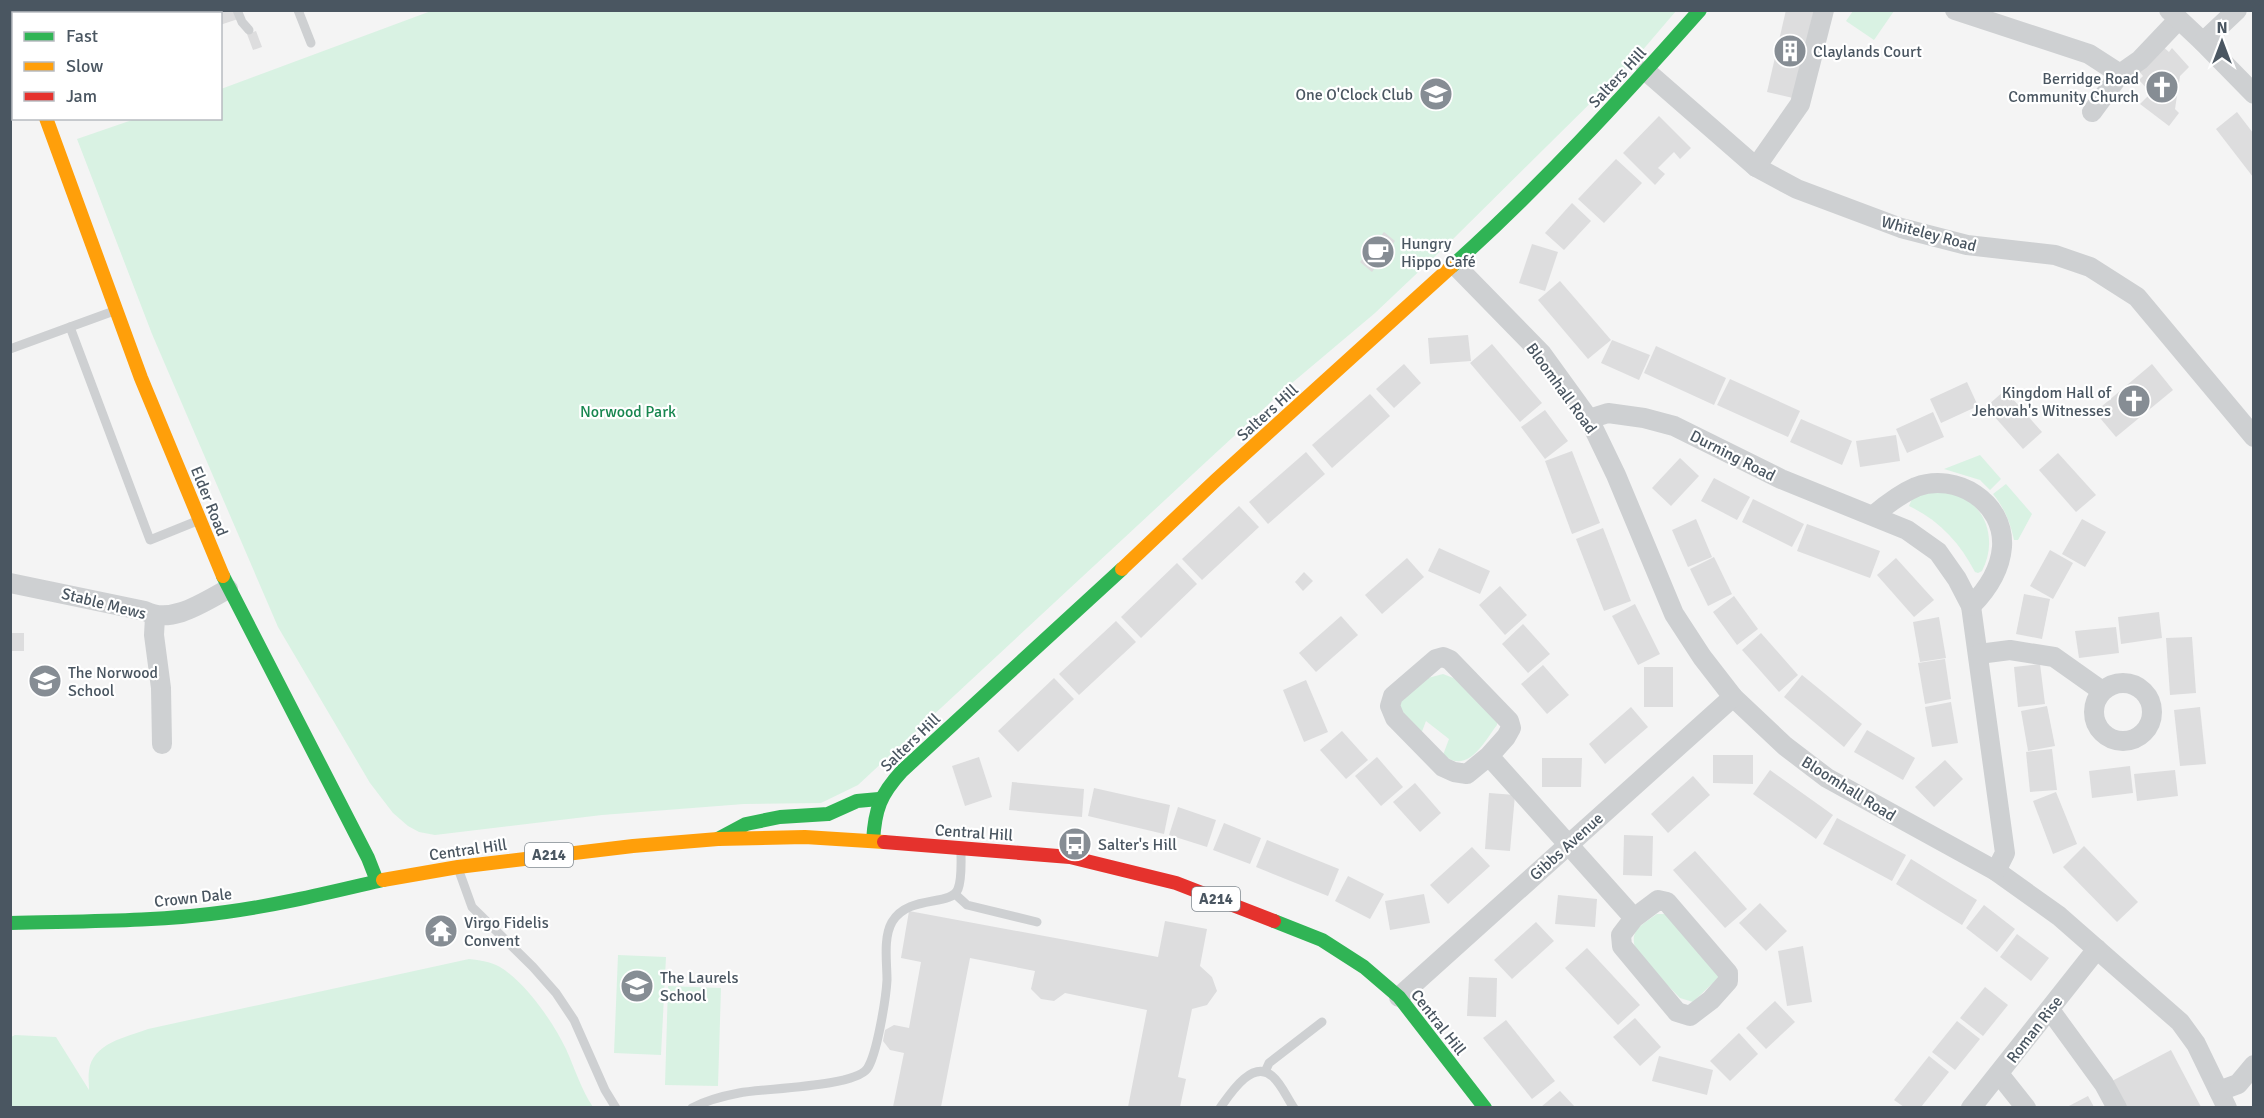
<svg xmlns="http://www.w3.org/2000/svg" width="2264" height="1118" font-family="Signika,sans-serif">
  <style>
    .green { fill: #d9f2e3 }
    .building { fill: #ddddde }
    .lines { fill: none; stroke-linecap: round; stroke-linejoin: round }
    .lane { stroke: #ced0d2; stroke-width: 9 }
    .street { stroke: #ced0d2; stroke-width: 20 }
    .fast { stroke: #30b455; stroke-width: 14 }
    .slow { stroke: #ff9f0a; stroke-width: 14 }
    .jam { stroke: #e5322d; stroke-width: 14 }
    .labels { text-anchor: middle; stroke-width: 4.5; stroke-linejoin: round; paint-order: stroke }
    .shield { fill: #fff; stroke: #808990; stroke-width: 1.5 }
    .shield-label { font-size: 15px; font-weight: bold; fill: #4a5661 }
    .poi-label { font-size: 16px; fill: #4a5661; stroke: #fff; text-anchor: start }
    .street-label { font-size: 16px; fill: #4a5661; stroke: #fff }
    .park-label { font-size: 16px; fill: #17864f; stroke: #fff }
  </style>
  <rect width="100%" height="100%" fill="#f4f4f4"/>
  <g class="green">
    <path d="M 431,11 L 1676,11 L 1635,59 L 1450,242 L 1375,313 L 1286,388 L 1207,461 L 858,785 L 821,803 L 744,804 L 602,815 L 435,835 L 419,832 L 408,826 L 393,813 L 370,783 L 278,627 L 152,334 L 77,139 L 135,119 L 220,118 L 221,89 Z"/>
    <path d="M 1853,11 L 1853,10 L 1894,11 L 1874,40 L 1846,21 Z"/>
    <path d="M 1980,455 L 2001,479 L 1990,490 L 1980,480 L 1944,469 Z"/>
    <path d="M 2006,484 L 2032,514 L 2018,540 L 2014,540 C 2010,522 2005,509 1993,494 Z"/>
    <path d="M 1927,492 C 1933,492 1940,491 1946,492 C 1985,498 1999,539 1982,571 L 1978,573 L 1975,572 C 1960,543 1939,520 1909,506 L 1912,499 Z"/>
    <path d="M 1443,674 L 1461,681 L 1497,719 L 1497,725 C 1484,742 1468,775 1443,755 L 1449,739 L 1426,721 L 1421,734 L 1398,709 L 1399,698 L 1428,678 Z"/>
    <path d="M 1657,914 L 1666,914 L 1718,970 L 1718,978 L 1693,1002 L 1680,998 L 1638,955 C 1627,931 1639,927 1657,914 Z"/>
    <path d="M 618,955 L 666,957 L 661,1055 L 614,1053 Z"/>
    <path d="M 469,959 C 480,960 491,962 500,967 C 526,983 553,1022 566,1049 C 575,1069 581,1089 593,1107 L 11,1107 L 11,1037 L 15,1035 L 56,1037 L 89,1090 C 89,1084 88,1077 89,1071 C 92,1043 127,1037 148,1029 Z"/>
    <path d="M 668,986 L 721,988 L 718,1086 L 665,1085 Z"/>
  </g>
  <g class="building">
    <path d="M 192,10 L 235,10 L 238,19 L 220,25 L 220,14 L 193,14 Z"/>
    <path d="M 1786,10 L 1814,10 L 1793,98 L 1767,92 Z"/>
    <path d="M 256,31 L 262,47 L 253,50 L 247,34 Z"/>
    <path d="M 2162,46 L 2169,52 L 2172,48 L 2189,67 L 2180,76 L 2175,109 L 2179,113 L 2169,126 L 2140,104 L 2151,93 L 2139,80 L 2143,76 L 2138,70 Z"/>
    <path d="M 2237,112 L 2253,133 L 2253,177 L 2216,129 Z"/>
    <path d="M 1659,116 L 1691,148 L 1680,159 L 1674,152 L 1658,168 L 1665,174 L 1655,185 L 1623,153 Z"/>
    <path d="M 1616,159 L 1642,183 L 1604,223 L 1578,199 Z"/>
    <path d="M 1572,203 L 1591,221 L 1564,250 L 1545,233 Z"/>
    <path d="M 1384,232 L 1395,241 L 1372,272 L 1360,262 Z"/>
    <path d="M 1532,244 L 1558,252 L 1545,291 L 1519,283 Z"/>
    <path d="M 1560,281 L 1611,340 L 1588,359 L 1538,300 Z"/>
    <path d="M 1468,335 L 1471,361 L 1430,364 L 1428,338 Z"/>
    <path d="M 1612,340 L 1650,355 L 1639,380 L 1601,363 Z"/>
    <path d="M 1492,344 L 1542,403 L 1520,422 L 1470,363 Z"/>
    <path d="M 1656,346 L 1726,378 L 1714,405 L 1644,373 Z"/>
    <path d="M 1404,364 L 1421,383 L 1394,408 L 1376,389 Z"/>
    <path d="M 2152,364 L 2173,390 L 2116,437 L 2095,412 Z"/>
    <path d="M 1730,379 L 1800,411 L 1788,437 L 1717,405 Z"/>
    <path d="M 1967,382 L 1978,406 L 1941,423 L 1930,399 Z"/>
    <path d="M 2005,390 L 2042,432 L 2023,449 L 1986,407 Z"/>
    <path d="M 1370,394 L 1390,416 L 1332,468 L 1312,445 Z"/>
    <path d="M 1545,410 L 1568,441 L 1545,459 L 1521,427 Z"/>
    <path d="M 1933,412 L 1944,437 L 1907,453 L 1896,429 Z"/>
    <path d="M 1801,419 L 1852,441 L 1842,465 L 1790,442 Z"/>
    <path d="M 1896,435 L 1900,461 L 1860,467 L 1856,441 Z"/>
    <path d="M 1572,451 L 1600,523 L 1572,534 L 1545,461 Z"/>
    <path d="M 1306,452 L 1325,474 L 1268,524 L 1249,502 Z"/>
    <path d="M 2058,453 L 2096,495 L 2076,512 L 2039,470 Z"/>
    <path d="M 1680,458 L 1699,476 L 1671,506 L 1652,488 Z"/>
    <path d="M 1714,478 L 1750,497 L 1737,520 L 1701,501 Z"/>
    <path d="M 1753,499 L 1804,524 L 1792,547 L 1742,522 Z"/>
    <path d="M 1239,506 L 1259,527 L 1202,580 L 1182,559 Z"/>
    <path d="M 1696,519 L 1712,557 L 1688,567 L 1672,530 Z"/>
    <path d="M 2082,519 L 2106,532 L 2085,567 L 2062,554 Z"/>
    <path d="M 1807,524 L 1880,551 L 1870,578 L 1797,551 Z"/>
    <path d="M 1603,528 L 1631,601 L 1604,611 L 1576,539 Z"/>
    <path d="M 1439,548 L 1490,571 L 1480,594 L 1428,571 Z"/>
    <path d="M 2050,550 L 2073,563 L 2053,599 L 2030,586 Z"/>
    <path d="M 1714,557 L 1732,594 L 1708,606 L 1690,569 Z"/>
    <path d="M 1407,558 L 1424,577 L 1382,614 L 1365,595 Z"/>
    <path d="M 1896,558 L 1934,600 L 1914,617 L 1877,575 Z"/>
    <path d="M 1177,563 L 1197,584 L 1141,638 L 1121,617 Z"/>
    <path d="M 1304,572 L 1313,581 L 1303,591 L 1295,582 Z"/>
    <path d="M 1500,586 L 1527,615 L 1505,635 L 1479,605 Z"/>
    <path d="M 2024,594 L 2050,599 L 2042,639 L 2016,634 Z"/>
    <path d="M 1734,596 L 1758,629 L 1737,645 L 1713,612 Z"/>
    <path d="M 1635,604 L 1660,654 L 1638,665 L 1612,616 Z"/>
    <path d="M 2159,612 L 2162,638 L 2121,644 L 2118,617 Z"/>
    <path d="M 1341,616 L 1358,635 L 1316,672 L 1299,653 Z"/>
    <path d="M 1939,617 L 1946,658 L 1920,662 L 1913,622 Z"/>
    <path d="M 1116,621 L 1136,642 L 1079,695 L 1059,674 Z"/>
    <path d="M 1523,624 L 1550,654 L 1528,673 L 1502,644 Z"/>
    <path d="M 2116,627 L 2119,653 L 2079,658 L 2075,631 Z"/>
    <rect x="10" y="633" width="14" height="18"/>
    <path d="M 1761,633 L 1798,675 L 1779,692 L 1742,650 Z"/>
    <path d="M 2192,637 L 2196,693 L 2170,695 L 2166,638 Z"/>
    <path d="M 1945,659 L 1951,699 L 1925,704 L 1918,663 Z"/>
    <path d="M 2040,664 L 2045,704 L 2018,707 L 2014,667 Z"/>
    <path d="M 1543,665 L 1569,695 L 1547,714 L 1521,684 Z"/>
    <rect x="1644" y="667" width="29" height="40"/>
    <path d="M 1802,675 L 1862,724 L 1844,747 L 1784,697 Z"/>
    <path d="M 1054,678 L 1074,699 L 1018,752 L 998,731 Z"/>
    <path d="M 1306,680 L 1328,732 L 1304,742 L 1283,690 Z"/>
    <path d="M 1951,702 L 1958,743 L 1932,747 L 1925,707 Z"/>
    <path d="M 2047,706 L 2055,746 L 2028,751 L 2021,711 Z"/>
    <path d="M 1631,707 L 1648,727 L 1605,764 L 1589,744 Z"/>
    <path d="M 2200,707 L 2206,764 L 2180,766 L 2174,710 Z"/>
    <path d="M 1867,730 L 1915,758 L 1903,780 L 1854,752 Z"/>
    <path d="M 1342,731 L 1368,760 L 1346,779 L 1320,750 Z"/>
    <path d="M 2052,749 L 2057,790 L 2030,792 L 2026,752 Z"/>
    <path d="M 1713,755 L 1753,755 L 1753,784 L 1713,783 Z"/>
    <path d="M 979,757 L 992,797 L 965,806 L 952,766 Z"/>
    <path d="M 1377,757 L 1403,787 L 1381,806 L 1355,776 Z"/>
    <path d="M 1542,758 L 1582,758 L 1581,787 L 1542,787 Z"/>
    <path d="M 1945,760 L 1963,779 L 1934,807 L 1915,787 Z"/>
    <path d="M 2130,766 L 2133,793 L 2092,798 L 2089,771 Z"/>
    <path d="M 1770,770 L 1833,815 L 1816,839 L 1753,794 Z"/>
    <path d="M 2175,770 L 2178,796 L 2137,801 L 2134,774 Z"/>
    <path d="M 1693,776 L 1710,795 L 1668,833 L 1651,814 Z"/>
    <path d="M 1012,782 L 1084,789 L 1082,817 L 1009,810 Z"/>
    <path d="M 1415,783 L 1441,813 L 1420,832 L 1393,802 Z"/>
    <path d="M 1094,788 L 1170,805 L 1164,834 L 1088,816 Z"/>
    <path d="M 2056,792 L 2077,844 L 2053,854 L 2033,801 Z"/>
    <path d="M 1489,793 L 1515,795 L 1510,851 L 1485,849 Z"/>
    <path d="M 1178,807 L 1216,820 L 1207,847 L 1169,835 Z"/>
    <path d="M 1837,818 L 1906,855 L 1892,881 L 1823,844 Z"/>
    <path d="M 1224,823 L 1261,838 L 1250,864 L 1213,850 Z"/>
    <path d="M 1624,835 L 1653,836 L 1652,876 L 1623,875 Z"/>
    <path d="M 1267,840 L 1339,869 L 1328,896 L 1256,867 Z"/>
    <path d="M 2084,846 L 2138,902 L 2117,922 L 2063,867 Z"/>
    <path d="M 1472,847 L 1490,866 L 1448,904 L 1430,885 Z"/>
    <path d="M 1695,851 L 1747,909 L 1725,928 L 1673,870 Z"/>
    <path d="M 1911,859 L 1977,900 L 1962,925 L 1896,884 Z"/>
    <path d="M 1348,876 L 1384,894 L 1370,919 L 1335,901 Z"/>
    <path d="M 1424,894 L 1430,923 L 1390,930 L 1385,901 Z"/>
    <path d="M 1558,895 L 1597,899 L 1595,927 L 1555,924 Z"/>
    <path d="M 1760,903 L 1787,931 L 1766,951 L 1739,923 Z"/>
    <path d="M 1984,905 L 2015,929 L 1997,952 L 1966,928 Z"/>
    <path d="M 909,911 L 1158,957 L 1165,921 L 1207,929 L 1200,966 L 1212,977 L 1217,991 L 1207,1005 L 1192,1009 L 1178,1077 L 1186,1079 L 1180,1107 L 1128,1107 L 1147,1010 L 1065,993 L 1054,1001 L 1041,999 L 1031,989 L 1035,971 L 970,958 L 941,1107 L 893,1107 L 904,1053 L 890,1050 L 883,1041 L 885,1030 L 894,1025 L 909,1028 L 921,962 L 901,958 Z"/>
    <path d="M 1536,922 L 1554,941 L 1512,979 L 1494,960 Z"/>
    <path d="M 2017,934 L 2049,958 L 2031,981 L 2000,957 Z"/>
    <path d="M 1803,946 L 1812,1002 L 1787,1006 L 1778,951 Z"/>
    <path d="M 1587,948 L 1640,1005 L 1618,1025 L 1565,968 Z"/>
    <path d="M 1469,977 L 1497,978 L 1496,1017 L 1467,1016 Z"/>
    <path d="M 1985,987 L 2008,1005 L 1983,1036 L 1960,1018 Z"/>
    <path d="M 1775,1001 L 1795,1022 L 1766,1049 L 1746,1028 Z"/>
    <path d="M 1635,1018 L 1661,1047 L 1640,1066 L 1613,1037 Z"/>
    <path d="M 1506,1020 L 1555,1081 L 1532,1099 L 1483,1038 Z"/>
    <path d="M 1957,1021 L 1980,1039 L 1955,1070 L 1932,1052 Z"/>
    <path d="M 1739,1033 L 1758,1054 L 1730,1081 L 1710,1061 Z"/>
    <path d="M 2171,1050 L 2201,1107 L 2126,1107 L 2112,1081 Z"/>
    <path d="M 1659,1056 L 1713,1070 L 1707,1095 L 1652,1081 Z"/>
    <path d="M 1929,1056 L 1949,1072 L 1921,1107 L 1904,1107 L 1894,1100 Z"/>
    <path d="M 1560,1091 L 1575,1107 L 1541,1107 Z"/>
    <path d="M 2088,1096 L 2094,1107 L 2067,1107 Z"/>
  </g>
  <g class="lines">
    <g class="lane">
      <path d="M 188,10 L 189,14"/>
      <path d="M 237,10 L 242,22 L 249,30"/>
      <path d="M 298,10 L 311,43"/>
      <path d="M 114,311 L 70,327 L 150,540 L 197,521"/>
      <path d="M 10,349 L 70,327"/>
      <path d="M 459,871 L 472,907 L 533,967 L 556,993 L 574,1020 L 605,1090 L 616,1108"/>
      <path d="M 955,894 L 967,905 L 1037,922"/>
      <path d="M 1265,1072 L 1269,1063 L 1322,1022"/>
      <path d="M 692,1108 C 707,1100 723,1096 739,1093 C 766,1088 853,1087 867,1069 C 877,1055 886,998 887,980 C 887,962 883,938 892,922 C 909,894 951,907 958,889 C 962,879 961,864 961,853"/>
      <path d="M 1220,1108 C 1230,1094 1252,1059 1272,1076 C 1281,1083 1287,1098 1294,1108"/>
    </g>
    <g class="street">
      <path d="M 1955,10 L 2089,54 L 2120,74 L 2140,60 L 2178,20"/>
      <path d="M 2169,10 L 2203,42 L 2254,94"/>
      <path d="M 62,14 L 70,10"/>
      <path d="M 2203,42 L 2237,10"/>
      <path d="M 1646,71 L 1756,167 L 1797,189 L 1901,228 L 1967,245 L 2055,255 L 2090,267 L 2137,297 L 2254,437"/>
      <path d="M 2092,112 L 2120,74"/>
      <path d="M 1756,167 L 1800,104 L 1824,10"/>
      <path d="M 1455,265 L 1542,354 L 1589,419 L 1616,475 L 1674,614 L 1702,657 L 1733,697 L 1785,746 L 1827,778 L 1996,871 L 2059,916 L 2180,1022 L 2196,1044 L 2227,1108"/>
      <path d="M 1589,419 L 1608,413 L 1644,418 L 1674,426 L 1781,479 L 1907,530 L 1938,552 L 1957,579 L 1971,606 L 2005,853 L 1996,871"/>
      <path d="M 1874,515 C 1887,504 1900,494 1916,487 C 1956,472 2005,502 2002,547 C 2000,571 1987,590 1971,606"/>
      <path d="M 10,583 L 145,611 C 171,625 204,602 228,589"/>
      <path d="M 155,617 L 154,635 L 161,688 L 162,744"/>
      <path d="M 1979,654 L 2010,650 L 2054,657 L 2102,691"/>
      <circle cx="2123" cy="712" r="29"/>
      <path d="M 1489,756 L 1506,737 L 1511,728 L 1509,721 L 1450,660 L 1443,657 L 1436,659 L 1393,696 L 1390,706 L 1395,718 L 1443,767 L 1454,772 L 1467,774 L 1489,756 L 1634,918 L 1658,900 L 1667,902 L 1728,973 L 1728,981 L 1711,1000 L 1690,1016 L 1677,1012 L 1622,946 L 1621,935 L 1634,918"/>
      <path d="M 1399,997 L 1733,697"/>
      <path d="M 2050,1010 L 2104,1084 L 2117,1108"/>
      <path d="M 1999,1074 L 2026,1108"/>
      <path d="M 2219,1091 L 2238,1084 L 2254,1065"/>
      <path d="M 1971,1108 L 2097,949"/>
    </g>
    <g class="fast">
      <path d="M 10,27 L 14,34"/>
      <path d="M 1452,266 C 1540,187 1621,99 1700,10"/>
      <path d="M 223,576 L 368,858 L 377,881"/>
      <path d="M 718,839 L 746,824 L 780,817 L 828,814 L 857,801 L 879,799"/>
      <path d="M 873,841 C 875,809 880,795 902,771 L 1122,569"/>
      <path d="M 1274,921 L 1322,940 L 1364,967 L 1399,997 L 1485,1108"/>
      <path d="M 10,923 C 82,921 155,922 226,912 C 279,905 331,892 383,880"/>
    </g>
    <g class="slow">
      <path d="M 46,118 L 141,378 L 223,576"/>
      <path d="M 1122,569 L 1216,480 L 1452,266"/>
      <path d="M 383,880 L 458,867 L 633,846 L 718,839 L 805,837 L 884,842"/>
    </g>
    <path class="jam" d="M 884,842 L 1070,857 L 1176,883 L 1274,921"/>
  </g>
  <defs>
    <g id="building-disc" transform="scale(1.725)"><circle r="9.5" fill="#868d94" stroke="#fff"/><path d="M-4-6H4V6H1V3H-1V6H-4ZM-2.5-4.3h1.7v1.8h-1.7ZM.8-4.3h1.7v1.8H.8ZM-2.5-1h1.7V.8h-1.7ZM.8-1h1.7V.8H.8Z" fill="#fff"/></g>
    <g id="church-disc" transform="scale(1.725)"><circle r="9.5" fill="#868d94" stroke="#fff"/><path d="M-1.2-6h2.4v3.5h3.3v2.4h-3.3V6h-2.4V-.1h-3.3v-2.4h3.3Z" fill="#fff"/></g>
    <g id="school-disc" transform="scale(1.725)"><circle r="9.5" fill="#868d94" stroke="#fff"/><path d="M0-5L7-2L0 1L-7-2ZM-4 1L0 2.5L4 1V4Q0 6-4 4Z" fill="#fff"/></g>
    <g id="cafe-disc" transform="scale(1.725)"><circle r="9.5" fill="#868d94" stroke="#fff"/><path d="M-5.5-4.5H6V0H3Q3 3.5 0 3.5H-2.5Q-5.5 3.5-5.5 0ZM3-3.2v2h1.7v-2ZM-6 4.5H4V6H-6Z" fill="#fff"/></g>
    <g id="bus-disc" transform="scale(1.725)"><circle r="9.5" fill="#868d94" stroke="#fff"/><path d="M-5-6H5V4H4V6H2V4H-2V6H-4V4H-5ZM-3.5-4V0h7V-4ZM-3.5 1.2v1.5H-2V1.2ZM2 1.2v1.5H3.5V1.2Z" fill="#fff"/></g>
    <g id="temple-disc" transform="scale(1.725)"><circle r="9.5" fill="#868d94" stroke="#fff"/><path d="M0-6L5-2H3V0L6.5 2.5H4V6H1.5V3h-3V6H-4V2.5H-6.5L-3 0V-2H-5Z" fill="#fff"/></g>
  </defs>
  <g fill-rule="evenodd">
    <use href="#building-disc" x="1790" y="51"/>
    <use href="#church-disc" x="2162" y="87"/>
    <use href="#school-disc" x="1436" y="94"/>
    <use href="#cafe-disc" x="1378" y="252"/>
    <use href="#church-disc" x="2134" y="401"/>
    <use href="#school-disc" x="45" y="681"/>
    <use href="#bus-disc" x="1075" y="844"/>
    <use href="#temple-disc" x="441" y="931"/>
    <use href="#school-disc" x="637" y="986"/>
  </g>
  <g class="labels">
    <g class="shield">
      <rect x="525" y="843" width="48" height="24" rx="4.5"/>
      <rect x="1192" y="887" width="48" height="24" rx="4.5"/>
    </g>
    <g class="shield-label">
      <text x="549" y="860">A214</text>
      <text x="1216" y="904">A214</text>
    </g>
    <g class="poi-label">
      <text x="1813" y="57">Claylands Court</text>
      <text x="2139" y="84" text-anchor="end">Berridge Road<tspan x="2139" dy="18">Community Church</tspan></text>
      <text x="1413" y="100" text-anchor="end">One O'Clock Club</text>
      <text x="1401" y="249">Hungry<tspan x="1401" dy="18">Hippo Café</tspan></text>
      <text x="2111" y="398" text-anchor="end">Kingdom Hall of<tspan x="2111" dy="18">Jehovah's Witnesses</tspan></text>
      <text x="68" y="678">The Norwood<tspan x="68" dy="18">School</tspan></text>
      <text x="1098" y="850">Salter's Hill</text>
      <text x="464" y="928">Virgo Fidelis<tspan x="464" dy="18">Convent</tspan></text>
      <text x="660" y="983">The Laurels<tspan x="660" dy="18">School</tspan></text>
    </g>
    <g class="street-label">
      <text transform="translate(1617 77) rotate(-47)" y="6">Salters Hill</text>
      <text transform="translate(1929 233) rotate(15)" y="6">Whiteley Road</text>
      <text transform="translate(1562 388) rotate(54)" y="6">Bloomhall Road</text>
      <text transform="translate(1267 412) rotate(-42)" y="6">Salters Hill</text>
      <text transform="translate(1733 455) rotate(27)" y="6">Durning Road</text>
      <text transform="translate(210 501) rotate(68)" y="6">Elder Road</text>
      <text transform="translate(104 603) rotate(14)" y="6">Stable Mews</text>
      <text transform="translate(910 742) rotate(-44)" y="6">Salters Hill</text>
      <text transform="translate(1849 788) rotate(32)" y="6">Bloomhall Road</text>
      <text transform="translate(974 832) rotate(4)" y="6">Central Hill</text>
      <text transform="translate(1566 846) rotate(-42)" y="6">Gibbs Avenue</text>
      <text transform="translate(468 849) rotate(-8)" y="6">Central Hill</text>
      <text transform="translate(193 897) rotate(-6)" y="6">Crown Dale</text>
      <text transform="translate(1439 1022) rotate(52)" y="6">Central Hill</text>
      <text transform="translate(2034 1029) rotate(-52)" y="6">Roman Rise</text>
    </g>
    <g class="park-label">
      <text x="628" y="417">Norwood Park</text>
    </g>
  </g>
  <rect width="2264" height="1118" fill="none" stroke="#4a5661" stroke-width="24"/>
  <rect x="12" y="12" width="210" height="108" fill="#ffffff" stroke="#b7bbc0" stroke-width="1.5"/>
  <rect x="24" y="32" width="30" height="9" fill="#30b455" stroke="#b7bbc0" stroke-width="1.5"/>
  <text x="66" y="42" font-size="18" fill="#4a5661">Fast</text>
  <rect x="24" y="62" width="30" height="9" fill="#ff9f0a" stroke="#b7bbc0" stroke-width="1.5"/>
  <text x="66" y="72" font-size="18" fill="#4a5661">Slow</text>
  <rect x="24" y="92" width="30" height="9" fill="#e5322d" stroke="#b7bbc0" stroke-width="1.5"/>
  <text x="66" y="102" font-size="18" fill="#4a5661">Jam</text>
  <g transform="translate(2222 42)" stroke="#ffffff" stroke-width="4.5" paint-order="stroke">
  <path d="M0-4.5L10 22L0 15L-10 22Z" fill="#4a5661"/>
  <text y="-9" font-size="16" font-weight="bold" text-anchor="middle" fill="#4a5661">N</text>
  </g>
</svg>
